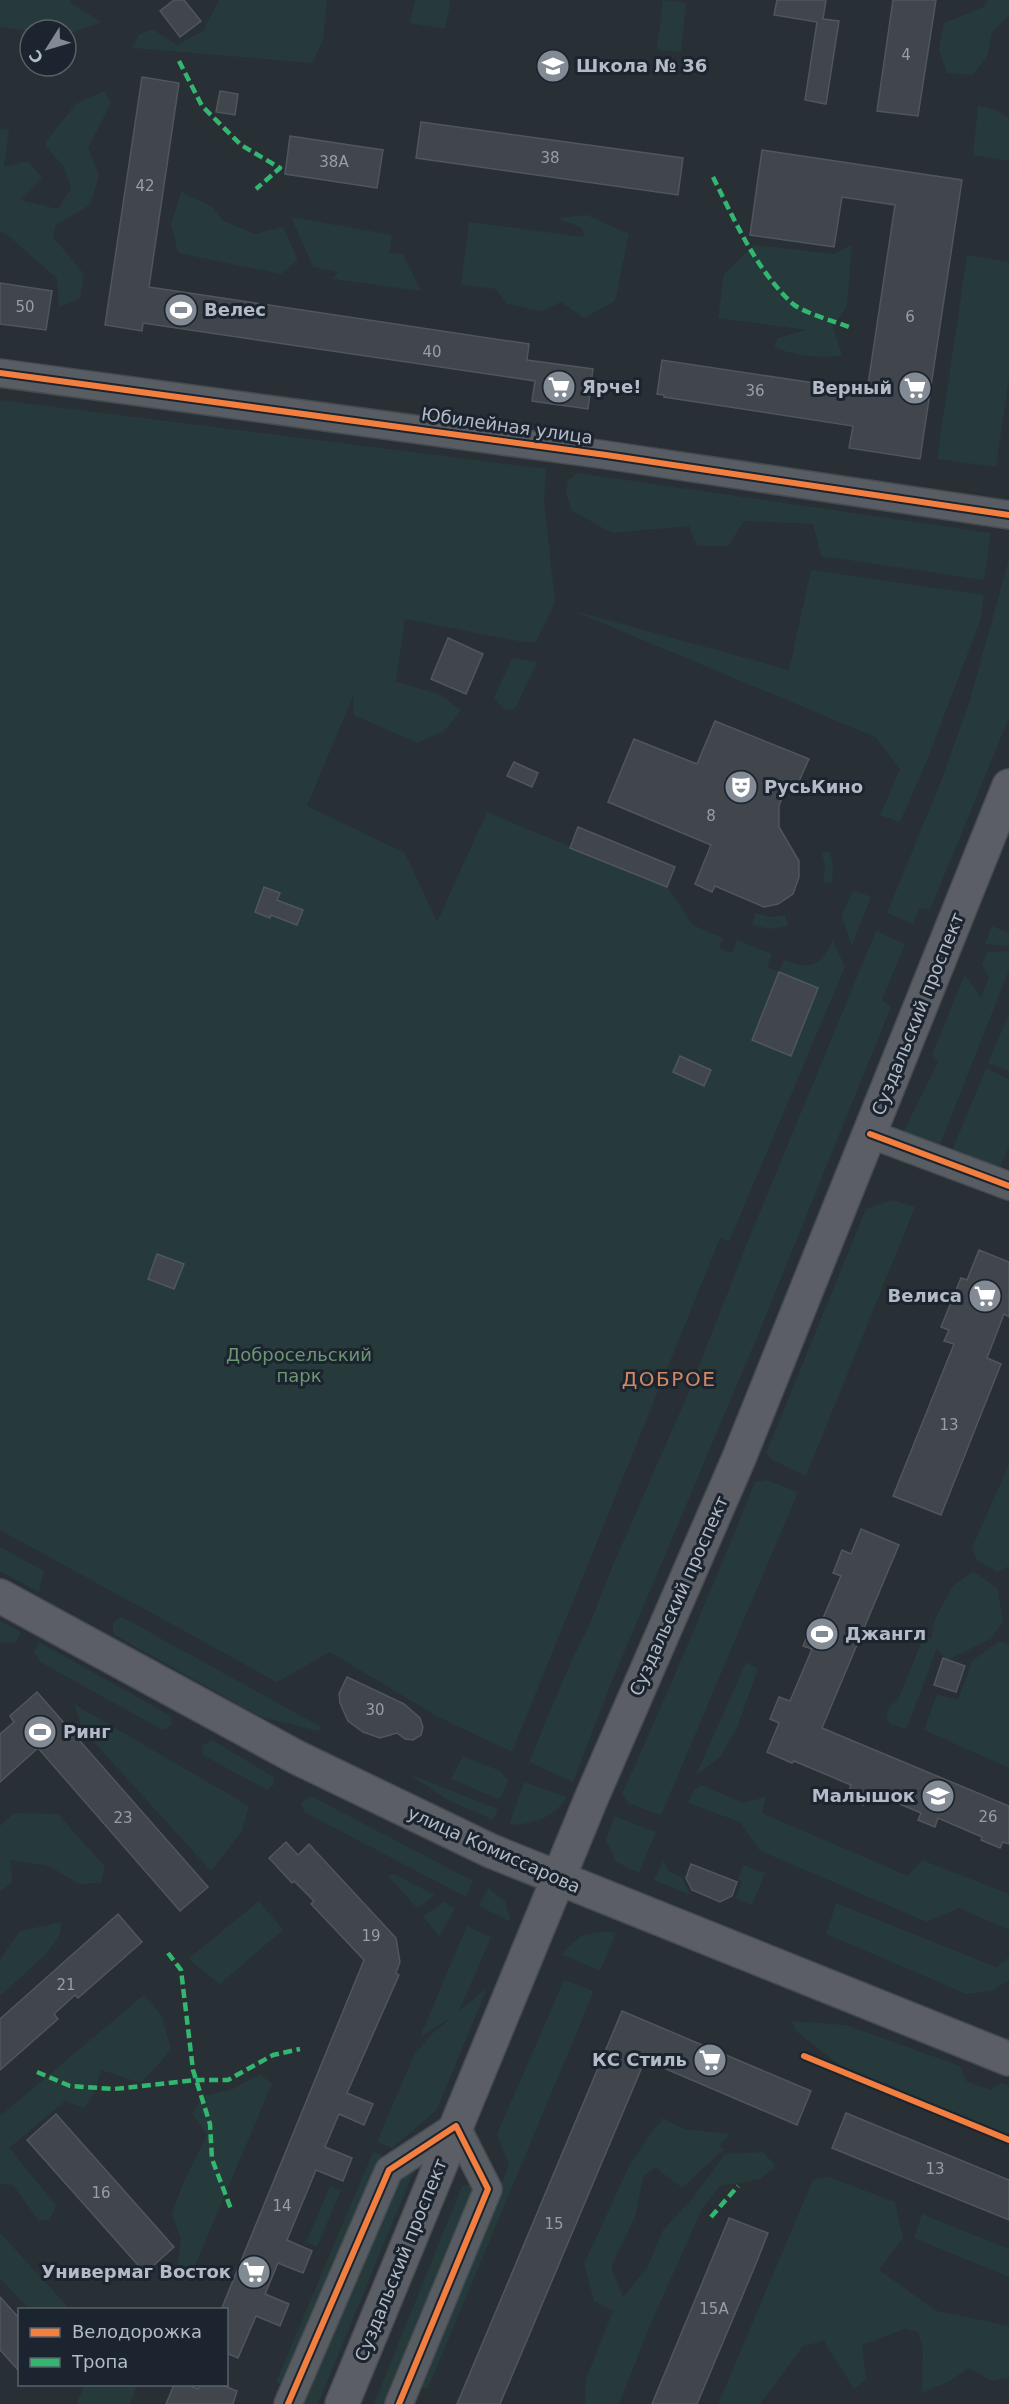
<svg xmlns="http://www.w3.org/2000/svg" width="1009" height="2404" font-family="'DejaVu Sans',sans-serif">
  <style>
    .green { fill: #263a3b }
    .building { fill: #40464b; stroke: #50565d; stroke-width: 1.5 }
    .lines { fill: none; stroke-linecap: round; stroke-linejoin: round }
    .minor-casing { stroke: #464b50; stroke-width: 30 }
    .major-casing { stroke: #464b52; stroke-width: 36 }
    .minor { stroke: #585c63; stroke-width: 27 }
    .major { stroke: #5b5f65; stroke-width: 33 }
    .quiet { stroke: #33b770; stroke-width: 4.5; stroke-dasharray: 9 4.5; stroke-linecap: butt }
    .cycleway-casing { stroke: #1c252f; stroke-width: 10 }
    .cycleway { stroke: #f27e40; stroke-width: 6 }
    .labels { text-anchor: middle; stroke-width: 6; stroke-linejoin: round; paint-order: stroke }
    .number-label { font-size: 15px; fill: #969ea7 }
    .poi-label { font-size: 18px; font-weight: bold; fill: #b2bbc6; stroke: #1c252f; text-anchor: start }
    .street-label { font-size: 18px; fill: #b2bbc6; stroke: #1c252f }
    .park-label { font-size: 18px; fill: #6a9670; stroke: #1c252f }
    .neighbourhood-label { font-size: 20px; letter-spacing: 1.5px; fill: #d08963; stroke: #1c252f }
  </style>
  <rect width="100%" height="100%" fill="#282f35"/>
  <g class="green">
    <path d="M 0,0 L 70,0 L 73,5 L 102,22 L 66,35 L 66,30 L 30,31 L 0,27 Z"/>
    <path d="M 219,0 L 327,0 L 323,40 L 312,63 L 133,48 L 138,35 L 152,29 L 177,45 L 203,31 Z"/>
    <path d="M 415,0 L 451,0 L 445,29 L 410,23 Z"/>
    <path d="M 663,0 L 686,3 L 681,52 L 657,50 Z"/>
    <path d="M 988,0 L 1009,0 L 1009,15 L 992,32 L 987,57 L 972,75 L 947,73 L 939,50 L 944,23 L 983,7 Z"/>
    <path d="M 104,91 L 111,103 L 88,148 L 99,175 L 90,205 L 56,225 L 53,237 L 84,274 L 80,298 L 59,307 L 57,278 L 5,233 L 0,232 L 0,129 L 9,130 L 4,167 L 28,161 L 42,178 L 20,200 L 58,209 L 71,188 L 64,167 L 44,144 L 76,104 Z"/>
    <path d="M 978,106 L 996,110 L 1009,118 L 1009,161 L 973,155 Z"/>
    <path d="M 181,192 L 211,206 L 224,221 L 255,234 L 283,227 L 298,260 L 281,274 L 178,253 L 171,224 Z"/>
    <path d="M 587,215 L 629,234 L 615,301 L 584,318 L 561,302 L 542,311 L 507,304 L 496,289 L 461,285 L 469,222 L 584,237 L 582,228 L 556,218 Z"/>
    <path d="M 291,217 L 392,235 L 389,253 L 403,254 L 421,291 L 332,279 L 338,272 L 313,267 Z"/>
    <path d="M 852,244 L 847,306 L 833,326 L 842,356 C 821,358 792,357 774,346 L 778,338 L 807,330 L 718,318 L 724,274 L 754,245 L 835,254 Z"/>
    <path d="M 967,255 L 1009,262 L 1009,378 L 996,467 L 937,459 Z"/>
    <path d="M 0,400 L 546,469 L 544,500 L 555,602 L 536,642 L 523,642 L 405,619 L 396,682 L 442,695 L 461,711 L 444,731 L 417,743 L 353,715 L 354,694 L 307,806 L 405,853 L 437,922 L 487,812 L 667,887 L 693,925 L 723,938 L 719,948 L 732,953 L 737,940 L 772,954 L 767,967 L 779,972 L 784,960 C 813,970 819,967 833,940 L 845,967 L 729,1242 L 720,1238 L 512,1752 L 438,1717 L 330,1652 L 277,1682 L 0,1530 Z"/>
    <path d="M 578,473 L 991,533 L 984,580 L 821,556 L 813,524 L 744,521 L 728,546 L 697,546 L 689,526 L 612,533 L 572,511 L 566,494 L 568,480 Z"/>
    <path d="M 1009,559 L 1009,718 L 930,910 L 920,908 L 913,924 L 887,913 L 943,776 L 969,703 Z"/>
    <path d="M 811,570 L 984,595 L 980,621 L 928,758 L 900,822 L 880,815 L 900,769 L 875,737 L 571,610 L 789,670 Z"/>
    <path d="M 512,658 L 537,662 L 517,705 L 512,710 L 504,709 L 494,698 Z"/>
    <path d="M 830,851 L 833,868 L 832,883 L 823,882 L 825,868 L 822,853 Z"/>
    <path d="M 854,890 L 871,897 L 852,945 L 841,915 Z"/>
    <path d="M 755,913 L 772,917 L 785,915 L 788,926 L 770,929 L 752,925 Z"/>
    <path d="M 992,926 L 1009,933 L 1009,946 L 985,944 Z"/>
    <path d="M 876,931 L 905,944 L 882,1000 L 891,1007 L 760,1330 L 612,1681 L 573,1782 L 529,1762 L 572,1659 L 589,1626 L 613,1565 L 687,1396 L 750,1236 Z"/>
    <path d="M 1009,951 L 1009,970 L 937,1152 L 900,1139 L 938,1062 L 932,1054 L 965,975 L 981,997 L 989,978 L 982,964 L 987,952 Z"/>
    <path d="M 1009,1014 L 1009,1071 L 988,1063 Z"/>
    <path d="M 986,1068 L 1009,1079 L 1009,1146 L 998,1173 L 951,1153 Z"/>
    <path d="M 893,1200 L 915,1207 L 806,1476 L 772,1460 L 766,1453 L 866,1209 Z"/>
    <path d="M 1009,1464 L 1009,1566 L 997,1572 L 977,1560 L 972,1548 Z"/>
    <path d="M 767,1480 L 798,1492 L 661,1815 L 628,1803 L 622,1794 C 669,1691 713,1586 755,1482 Z"/>
    <path d="M 0,1547 L 44,1571 L 39,1592 L 0,1571 Z"/>
    <path d="M 973,1571 L 998,1589 L 1003,1621 L 991,1639 L 947,1660 L 937,1648 L 908,1725 L 904,1729 L 891,1724 L 886,1718 L 890,1706 L 898,1700 L 924,1636 L 931,1639 L 934,1621 L 953,1586 Z"/>
    <path d="M 122,1617 L 323,1728 L 318,1731 L 261,1717 L 113,1634 L 113,1622 Z"/>
    <path d="M 0,1621 L 21,1632 L 16,1642 L 4,1644 L 0,1642 Z"/>
    <path d="M 999,1641 L 1009,1645 L 1009,1768 L 924,1730 L 937,1694 L 958,1700 L 972,1661 Z"/>
    <path d="M 39,1642 L 171,1716 L 172,1724 L 163,1730 L 40,1662 L 34,1652 Z"/>
    <path d="M 746,1662 L 758,1669 L 737,1728 L 720,1757 L 696,1775 Z"/>
    <path d="M 74,1704 L 249,1806 L 242,1831 L 211,1871 L 82,1729 Z"/>
    <path d="M 212,1740 L 274,1777 L 274,1785 L 267,1790 L 203,1755 L 202,1746 Z"/>
    <path d="M 463,1756 L 500,1771 L 508,1780 L 502,1796 L 498,1799 L 451,1779 Z"/>
    <path d="M 409,1774 L 498,1809 L 493,1820 L 448,1800 Z"/>
    <path d="M 524,1782 L 567,1797 C 552,1819 534,1824 509,1825 Z"/>
    <path d="M 701,1785 L 743,1803 L 766,1797 L 762,1813 L 908,1876 L 922,1860 L 1009,1894 L 1009,1930 L 959,1908 L 927,1922 L 760,1851 L 740,1822 L 688,1803 L 694,1790 Z"/>
    <path d="M 311,1796 L 473,1881 L 466,1897 L 304,1812 L 301,1803 Z"/>
    <path d="M 14,1813 L 58,1814 L 105,1867 L 101,1883 L 79,1884 L 49,1866 L 11,1860 L 12,1882 L 0,1892 L 0,1826 Z"/>
    <path d="M 614,1816 L 656,1832 L 639,1873 L 616,1862 L 606,1840 Z"/>
    <path d="M 663,1861 L 670,1872 L 682,1877 L 690,1895 L 654,1880 Z"/>
    <path d="M 743,1865 L 765,1873 L 752,1905 L 736,1898 L 742,1881 L 738,1879 Z"/>
    <path d="M 394,1874 L 435,1895 L 417,1908 L 388,1876 Z"/>
    <path d="M 488,1888 L 505,1901 L 511,1922 L 479,1906 Z"/>
    <path d="M 259,1901 L 283,1930 L 220,1984 L 188,1959 Z"/>
    <path d="M 444,1902 L 455,1908 L 439,1937 L 423,1916 Z"/>
    <path d="M 836,1903 L 996,1967 L 1009,1957 L 1009,1980 L 992,1991 L 966,1994 L 826,1934 Z"/>
    <path d="M 62,1922 L 59,1937 L 43,1957 L 0,1996 L 0,1960 L 20,1931 Z"/>
    <path d="M 467,1926 L 491,1937 L 459,2011 L 487,1988 L 437,2110 L 392,2148 L 377,2142 L 414,2055 L 432,2034 L 452,2017 L 420,2037 Z"/>
    <path d="M 605,1931 L 616,1933 L 600,1971 L 561,1954 L 582,1935 Z"/>
    <path d="M 564,1980 L 594,1991 L 428,2388 L 420,2388 L 509,2165 L 497,2134 Z"/>
    <path d="M 144,1995 L 162,2016 L 171,2050 L 141,2083 L 101,2070 L 94,2094 L 84,2108 L 65,2101 L 9,2148 L 56,2205 L 50,2220 L 39,2221 L 13,2185 L 0,2184 L 0,2116 Z"/>
    <path d="M 792,2021 L 846,2025 L 960,2066 L 966,2081 L 991,2090 L 1001,2083 L 1009,2086 L 1009,2137 L 842,2067 L 796,2031 Z"/>
    <path d="M 260,2074 L 272,2084 L 190,2277 L 176,2277 L 181,2239 L 172,2214 L 183,2183 L 207,2135 L 192,2113 L 203,2096 L 233,2089 Z"/>
    <path d="M 662,2118 L 684,2129 L 730,2134 L 719,2146 L 724,2149 L 682,2188 L 655,2167 L 643,2177 L 635,2217 L 611,2267 L 623,2297 L 647,2268 L 663,2230 L 693,2198 L 725,2154 L 763,2152 L 776,2166 L 760,2179 L 720,2186 L 702,2209 L 652,2321 L 619,2404 L 585,2404 L 586,2379 L 613,2311 L 594,2301 L 584,2264 L 630,2164 L 657,2125 L 659,2126 Z"/>
    <path d="M 373,2152 L 382,2155 L 285,2386 L 276,2382 Z"/>
    <path d="M 415,2168 L 318,2404 L 300,2404 L 389,2187 Z"/>
    <path d="M 829,2177 L 895,2202 L 903,2238 L 879,2270 L 937,2311 L 1009,2326 L 1009,2378 L 992,2381 L 969,2368 L 948,2382 L 922,2393 L 923,2349 L 918,2332 L 904,2329 L 862,2345 L 866,2379 L 854,2389 L 824,2341 L 803,2346 L 760,2404 L 718,2404 L 813,2180 Z"/>
    <path d="M 473,2184 L 475,2197 L 389,2404 L 374,2404 L 462,2186 Z"/>
    <path d="M 330,2186 L 341,2190 L 317,2247 L 306,2242 Z"/>
    <path d="M 922,2214 L 1009,2249 L 1009,2277 L 914,2238 Z"/>
    <path d="M 0,2233 L 70,2309 L 29,2309 L 0,2278 Z"/>
    <path d="M 85,2385 L 85,2384 L 137,2385 L 130,2404 L 76,2404 Z"/>
  </g>
  <g class="building">
    <path d="M 174,0 L 184,0 L 201,21 L 180,37 L 160,11 Z"/>
    <path d="M 777,0 L 826,0 L 823,19 L 839,21 L 826,104 L 805,100 L 817,22 L 774,15 Z"/>
    <path d="M 893,0 L 936,0 L 918,116 L 877,111 Z"/>
    <path d="M 142,77 L 179,83 L 149,287 L 529,344 L 527,360 L 593,369 L 588,409 L 532,401 L 535,381 L 143,323 L 142,331 L 105,325 Z"/>
    <path d="M 220,91 L 238,94 L 235,115 L 216,112 Z"/>
    <path d="M 421,122 L 683,158 L 678,195 L 416,158 Z"/>
    <path d="M 290,136 L 383,150 L 377,188 L 285,174 Z"/>
    <path d="M 762,150 L 962,180 L 920,459 L 849,448 L 853,426 L 664,397 L 664,395 L 657,394 L 662,360 L 867,391 L 895,205 L 842,197 L 834,247 L 750,235 Z"/>
    <path d="M 0,283 L 52,291 L 46,330 L 0,324 Z"/>
    <path d="M 448,638 L 483,654 L 466,694 L 431,679 Z"/>
    <path d="M 715,721 L 809,759 L 795,790 L 786,786 L 779,806 L 779,827 L 799,861 L 799,877 L 793,894 L 778,904 L 764,907 L 715,886 L 712,892 L 695,884 L 711,845 L 608,802 L 634,739 L 697,764 Z"/>
    <path d="M 514,762 L 538,773 L 532,787 L 507,776 Z"/>
    <path d="M 578,827 L 675,867 L 667,887 L 570,848 Z"/>
    <path d="M 264,887 L 280,893 L 277,900 L 303,910 L 297,925 L 271,915 L 270,918 L 255,912 Z"/>
    <path d="M 779,972 L 818,988 L 791,1056 L 752,1040 Z"/>
    <path d="M 680,1056 L 711,1070 L 704,1086 L 673,1072 Z"/>
    <path d="M 979,1250 L 1009,1262 L 1009,1317 L 1004,1314 L 987,1358 L 1001,1364 L 941,1515 L 893,1496 L 954,1344 L 944,1341 L 949,1330 L 941,1327 L 961,1278 L 967,1280 Z"/>
    <path d="M 157,1254 L 184,1264 L 174,1289 L 148,1279 Z"/>
    <path d="M 861,1529 L 899,1545 L 822,1728 L 1009,1806 L 1009,1844 L 1003,1842 L 1000,1848 L 981,1840 L 982,1837 L 938,1818 L 935,1827 L 918,1820 L 921,1813 L 869,1791 L 863,1805 L 846,1798 L 851,1785 L 794,1761 L 792,1763 L 767,1752 L 779,1723 L 770,1719 L 779,1697 L 790,1701 L 812,1649 L 803,1646 L 813,1622 L 820,1625 L 841,1576 L 833,1573 L 842,1550 L 851,1554 Z"/>
    <path d="M 943,1658 L 965,1666 L 956,1692 L 934,1685 Z"/>
    <path d="M 347,1677 L 404,1704 L 420,1718 L 423,1727 L 421,1735 L 413,1740 L 405,1739 L 397,1733 L 380,1738 L 363,1732 L 348,1721 L 340,1703 L 339,1694 Z"/>
    <path d="M 37,1692 L 208,1887 L 180,1911 L 38,1748 L 0,1782 L 0,1734 L 14,1722 L 10,1716 Z"/>
    <path d="M 286,1842 L 298,1855 L 309,1844 L 396,1938 L 400,1962 L 396,1973 L 399,1975 L 347,2093 L 373,2104 L 364,2125 L 339,2114 L 325,2147 L 352,2158 L 343,2181 L 316,2170 L 287,2240 L 312,2251 L 303,2273 L 278,2263 L 265,2294 L 289,2304 L 280,2326 L 256,2316 L 238,2358 L 226,2353 L 226,2310 L 221,2310 L 364,1960 L 311,1904 L 314,1901 L 294,1881 L 292,1883 L 269,1858 Z"/>
    <path d="M 691,1864 L 737,1882 L 732,1896 L 720,1902 L 692,1890 L 686,1878 Z"/>
    <path d="M 118,1914 L 142,1942 L 78,1998 L 75,1995 L 54,2014 L 58,2019 L 0,2070 L 0,2019 Z"/>
    <path d="M 622,2011 L 811,2091 L 797,2125 L 645,2060 L 500,2404 L 457,2404 Z"/>
    <path d="M 846,2113 L 1009,2180 L 1009,2220 L 832,2148 Z"/>
    <path d="M 56,2114 L 174,2247 L 145,2273 L 27,2140 Z"/>
    <path d="M 729,2218 L 768,2233 L 755,2266 L 697,2404 L 652,2404 Z"/>
    <path d="M 0,2297 L 20,2319 L 20,2372 L 0,2350 Z"/>
    <path d="M 174,2385 L 187,2385 L 198,2389 L 200,2385 L 222,2385 L 237,2391 L 233,2404 L 166,2404 Z"/>
  </g>
  <g class="lines">
    <g class="minor-casing">
      <g id="minor">
        <path d="M 0,373 L 606,455 L 1009,515"/>
        <path d="M 870,1134 L 1009,1186"/>
        <path d="M 288,2404 L 389,2170 L 456,2126 L 488,2189 L 399,2404"/>
      </g>
    </g>
    <g class="major-casing">
      <g id="major">
        <path d="M 0,1596 L 296,1757 L 491,1851 L 1009,2059"/>
        <path d="M 342,2404 L 591,1799 L 739,1458 L 1009,786"/>
      </g>
    </g>
    <use href="#minor" class="minor"/>
    <use href="#major" class="major"/>
    <g class="quiet">
      <path d="M 179,61 L 202,106 L 241,145 L 280,168 L 256,189"/>
      <path d="M 713,177 C 735,221 756,270 793,304 C 802,312 836,322 849,327"/>
      <path d="M 168,1953 L 181,1970 L 193,2070 L 210,2124 L 212,2159 L 231,2209"/>
      <path d="M 37,2072 L 70,2086 L 114,2089 L 196,2080 L 228,2080 L 273,2055 L 300,2049"/>
      <path d="M 711,2217 L 738,2186"/>
    </g>
    <g class="cycleway-casing">
      <g id="cycleway">
        <path d="M 0,373 L 606,455 L 1009,515"/>
        <path d="M 870,1134 L 1009,1186"/>
        <path d="M 804,2056 L 1009,2140"/>
        <path d="M 288,2404 L 389,2170 L 456,2126 L 488,2189 L 399,2404"/>
      </g>
    </g>
    <use href="#cycleway" class="cycleway"/>
  </g>
  <defs>
    <g id="school-disc" transform="scale(1.725)"><circle r="9.5" fill="#828a93" stroke="#1c252f"/><path d="M0-5L7-2L0 1L-7-2ZM-4 1L0 2.5L4 1V4Q0 6-4 4Z" fill="#fff"/></g>
    <g id="stadium-disc" transform="scale(1.725)"><circle r="9.5" fill="#828a93" stroke="#1c252f"/><path d="M0-5a6.5 5 0 1 0 0 10a6.5 5 0 1 0 0-10ZM-3.5-1.8h7v3.6h-7Z" fill="#fff"/></g>
    <g id="supermarket-disc" transform="scale(1.725)"><circle r="9.5" fill="#828a93" stroke="#1c252f"/><path d="M-6-5.5h2.5l.6 2H6L4.5 2H-2.5L-4.4-4H-6ZM-1.5 3.2a1.3 1.3 0 1 0 .1 0ZM3 3.2a1.3 1.3 0 1 0 .1 0Z" fill="#fff"/></g>
    <g id="theatre-disc" transform="scale(1.725)"><circle r="9.5" fill="#828a93" stroke="#1c252f"/><path d="M-5-5.5Q0-4 5-5.5V0Q5 5 0 6Q-5 5-5 0ZM-3.3-2.5H-1v1.5H-3.3ZM1-2.5H3.3v1.5H1ZM-2.8 1Q0 5.5 2.8 1Z" fill="#fff"/></g>
  </defs>
  <g fill-rule="evenodd">
    <use href="#school-disc" x="553" y="66"/>
    <use href="#stadium-disc" x="181" y="310"/>
    <use href="#supermarket-disc" x="559" y="387"/>
    <use href="#supermarket-disc" x="915" y="388"/>
    <use href="#theatre-disc" x="741" y="787"/>
    <use href="#supermarket-disc" x="985" y="1296"/>
    <use href="#stadium-disc" x="822" y="1634"/>
    <use href="#stadium-disc" x="40" y="1732"/>
    <use href="#school-disc" x="938" y="1796"/>
    <use href="#supermarket-disc" x="710" y="2060"/>
    <use href="#supermarket-disc" x="254" y="2272"/>
  </g>
  <g class="labels">
    <g class="number-label">
      <text x="906" y="60">4</text>
      <text x="550" y="163">38</text>
      <text x="334" y="167">38А</text>
      <text x="145" y="191">42</text>
      <text x="25" y="312">50</text>
      <text x="910" y="322">6</text>
      <text x="432" y="357">40</text>
      <text x="755" y="396">36</text>
      <text x="711" y="821">8</text>
      <text x="949" y="1430">13</text>
      <text x="375" y="1715">30</text>
      <text x="988" y="1822">26</text>
      <text x="123" y="1823">23</text>
      <text x="371" y="1941">19</text>
      <text x="66" y="1990">21</text>
      <text x="935" y="2174">13</text>
      <text x="101" y="2198">16</text>
      <text x="282" y="2211">14</text>
      <text x="554" y="2229">15</text>
      <text x="714" y="2314">15А</text>
    </g>
    <g class="poi-label">
      <text x="576" y="72">Школа № 36</text>
      <text x="204" y="316">Велес</text>
      <text x="582" y="393">Ярче!</text>
      <text x="892" y="394" text-anchor="end">Верный</text>
      <text x="764" y="793">РусьКино</text>
      <text x="962" y="1302" text-anchor="end">Велиса</text>
      <text x="845" y="1640">Джангл</text>
      <text x="63" y="1738">Ринг</text>
      <text x="915" y="1802" text-anchor="end">Малышок</text>
      <text x="687" y="2066" text-anchor="end">КС Стиль</text>
      <text x="231" y="2278" text-anchor="end">Универмаг Восток</text>
    </g>
    <g class="street-label">
      <text transform="translate(507 426) rotate(8)" y="6">Юбилейная улица</text>
      <text transform="translate(918 1014) rotate(-68)" y="6">Суздальский проспект</text>
      <text transform="translate(679 1596) rotate(-66)" y="6">Суздальский проспект</text>
      <text transform="translate(494 1850) rotate(24)" y="6">улица Комиссарова</text>
      <text transform="translate(401 2260) rotate(-68)" y="6">Суздальский проспект</text>
    </g>
    <g class="park-label">
      <text x="299" y="1361">Добросельский<tspan x="299" dy="21">парк</tspan></text>
    </g>
    <g class="neighbourhood-label">
      <text x="669" y="1386">ДОБРОЕ</text>
    </g>
  </g>
  <rect x="18" y="2308" width="210" height="78" fill="#1c252f" stroke="#58616b" stroke-width="1.5"/>
  <rect x="30" y="2328" width="30" height="9" fill="#f27e40" stroke="#58616b" stroke-width="1.5"/>
  <text x="72" y="2338" font-size="18" fill="#b2bbc6">Велодорожка</text>
  <rect x="30" y="2358" width="30" height="9" fill="#33b770" stroke="#58616b" stroke-width="1.5"/>
  <text x="72" y="2368" font-size="18" fill="#b2bbc6">Тропа</text>
  <g transform="translate(48 48) rotate(233)"><circle r="28" fill="#1c252f" stroke="#58616b" stroke-width="1.5"/>
  <path d="M0-4.5L10 22L0 15L-10 22Z" fill="#828a93"/>
  <text y="-9" font-size="16" font-weight="bold" text-anchor="middle" fill="#b2bbc6">С</text>
  </g>
</svg>
